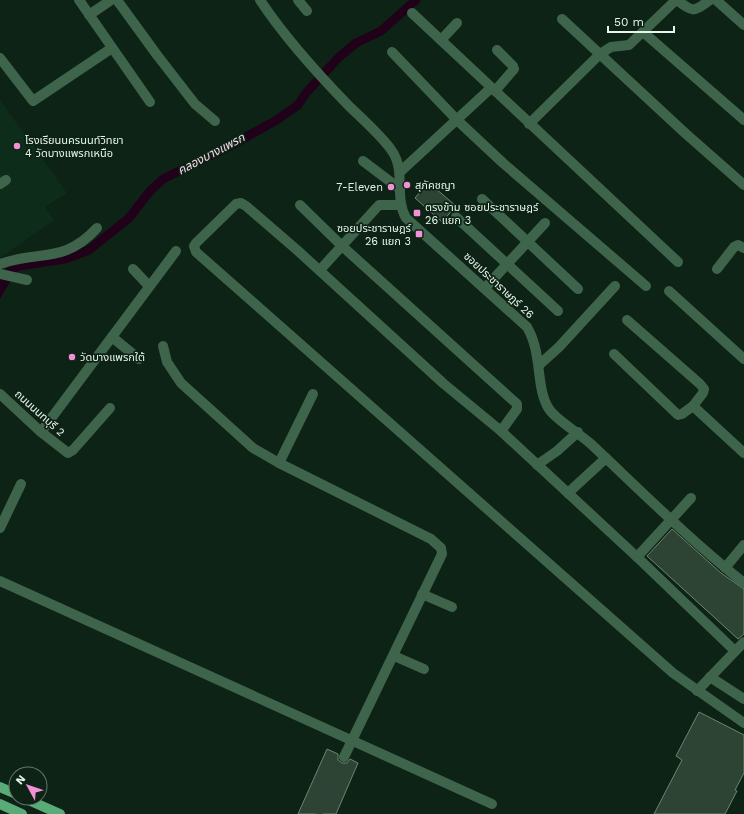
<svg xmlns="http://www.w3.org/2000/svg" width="744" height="814" font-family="'Work Sans','Noto Sans Thai',sans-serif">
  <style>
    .built { fill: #0e2c1a }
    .water { fill: #210019 }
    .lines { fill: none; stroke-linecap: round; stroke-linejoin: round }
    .canal { stroke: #210019; stroke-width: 9 }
    .building { fill: #2d4435; stroke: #6c8574 }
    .minor-tunnel { stroke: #2e4235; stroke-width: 10; stroke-dasharray: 10 5; stroke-linecap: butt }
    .minor { stroke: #3e644b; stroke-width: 10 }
    .major { stroke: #59ac78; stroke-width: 10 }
    .poi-dot { fill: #f391d6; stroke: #0d2315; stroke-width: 1.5 }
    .labels { text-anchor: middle; stroke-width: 3.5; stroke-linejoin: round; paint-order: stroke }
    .poi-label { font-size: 11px; fill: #e7f5eb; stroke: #0d2315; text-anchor: start }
    .street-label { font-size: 11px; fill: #e7f5eb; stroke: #0d2315 }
    .water-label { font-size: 12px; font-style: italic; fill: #f8daed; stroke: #0d2315 }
  </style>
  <rect width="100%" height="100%" fill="#0d2315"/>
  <path class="built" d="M 0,100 L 67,193 L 45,207 L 54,220 L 0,258 Z"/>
  <path class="water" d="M 0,276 L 11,280 L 0,299 Z"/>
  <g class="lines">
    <path class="canal" d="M 0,289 L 11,270 L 19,266 L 65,259 L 89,250 L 129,218 L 150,191 L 163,179 L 228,147 L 275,121 L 298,105 L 306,93 L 339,57 L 356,43 L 381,31 L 416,0"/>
  </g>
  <g class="building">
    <path d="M 428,182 L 456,206 L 442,222 L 415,198 Z"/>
    <path d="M 672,529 L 721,573 L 744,589 L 744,634 L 738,639 L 647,556 Z"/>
    <path d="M 699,712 L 744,735 L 744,773 L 735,790 L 737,791 L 725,814 L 654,814 L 682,760 L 676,756 Z"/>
    <path d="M 327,749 L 338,754 L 338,760 L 342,763 L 347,763 L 350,759 L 358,763 L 336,814 L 298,814 Z"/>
  </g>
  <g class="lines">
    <path class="minor-tunnel" d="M 317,814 L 344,757"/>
    <g class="minor">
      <path d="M 79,0 L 150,102"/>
      <path d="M 117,0 L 157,55 L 195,104 L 215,121"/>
      <path d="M 260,0 C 285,38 316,72 348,105 C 361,118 382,136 392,151 C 406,171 394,197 406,218 L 527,327 C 543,354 535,387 549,409 C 556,420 579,433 591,444 C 641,491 690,540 744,583"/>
      <path d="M 298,0 L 307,11"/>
      <path d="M 677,0 C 694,13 693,12 710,0"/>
      <path d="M 716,0 L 744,25"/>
      <path d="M 412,13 L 678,262"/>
      <path d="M 89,15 L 111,0"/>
      <path d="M 562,19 L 685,133 L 744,185"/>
      <path d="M 643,32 L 744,120"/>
      <path d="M 441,40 L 457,23"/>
      <path d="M 392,52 L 457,120 L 503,163 L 646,286"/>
      <path d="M 0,58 L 33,101 L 112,48"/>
      <path d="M 495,91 L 514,69 L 513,66 L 497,50"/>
      <path d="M 529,124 L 600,54 L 611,47 L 629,45 L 676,0"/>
      <path d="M 363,161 L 400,189"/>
      <path d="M 400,172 L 491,88"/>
      <path d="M 0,184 L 6,180"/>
      <path d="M 482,199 L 578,289"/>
      <path d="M 300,205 L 342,246 L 517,404 L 517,409 L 501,431"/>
      <path d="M 456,217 L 558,311"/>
      <path d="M 0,264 C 40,250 64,264 97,228"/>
      <path d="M 133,269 L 149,286"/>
      <path d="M 717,269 L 734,247 L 738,245 L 744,248"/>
      <path d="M 320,270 L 379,205 L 401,205"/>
      <path d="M 0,274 L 27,280"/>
      <path d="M 485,288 L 545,223"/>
      <path d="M 669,291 L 744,359"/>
      <path d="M 627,320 L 700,384 L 704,389 L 703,393 L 693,406 L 744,453"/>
      <path d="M 112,337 L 139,359"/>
      <path d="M 163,346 L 167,362 L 181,383 L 253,448 L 279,463 L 431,539 L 441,548 L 442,554 L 344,757"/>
      <path d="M 614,354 L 678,415 L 682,414 L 693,406"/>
      <path d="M 539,365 L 559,347 L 615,286"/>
      <path d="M 0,394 L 41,432 L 68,453 L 73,450 L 110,408"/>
      <path d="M 41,432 L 176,251"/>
      <path d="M 279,463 L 313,394"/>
      <path d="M 537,465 L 557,451 L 578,432"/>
      <path d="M 568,493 L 606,458"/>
      <path d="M 0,528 L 21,484"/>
      <path d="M 637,557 L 691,498"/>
      <path d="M 725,568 L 744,545"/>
      <path d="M 0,581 L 492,804"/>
      <path d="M 422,594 L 452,607"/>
      <path d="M 735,651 L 637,557 L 501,431 L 444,384 L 297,250 L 246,206 L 241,203 L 236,204 L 196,243 L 194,246 L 196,252 L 673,673 L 744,723"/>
      <path d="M 394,656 L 424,669"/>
      <path d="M 710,677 L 744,699"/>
      <path d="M 697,691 L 744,642"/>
    </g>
    <g class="major">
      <path d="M 0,787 L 16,794"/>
      <path d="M 24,798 L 60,814"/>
      <path d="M 0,804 L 22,814"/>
    </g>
  </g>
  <g class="poi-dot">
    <circle cx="17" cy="146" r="4"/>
    <circle cx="407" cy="185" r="4"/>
    <circle cx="391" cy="187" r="4"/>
    <rect x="413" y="209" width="8" height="8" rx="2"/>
    <rect x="415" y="230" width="8" height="8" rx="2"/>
    <circle cx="72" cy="357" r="4"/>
  </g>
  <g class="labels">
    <g class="poi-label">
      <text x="25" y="144">โรงเรียนนครนนท์วิทยา<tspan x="25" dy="13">4 วัดบางแพรกเหนือ</tspan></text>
      <text x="415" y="189">สุภัคชญา</text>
      <text x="383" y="191" text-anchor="end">7-Eleven</text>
      <text x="425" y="211">ตรงข้าม ซอยประชาราษฎร์<tspan x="425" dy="13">26 แยก 3</tspan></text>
      <text x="411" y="232" text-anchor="end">ซอยประชาราษฎร์<tspan x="411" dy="13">26 แยก 3</tspan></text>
      <text x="80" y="361">วัดบางแพรกใต้</text>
    </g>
    <g class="street-label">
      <text transform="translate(499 285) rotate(43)" y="4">ซอยประชาราษฎร์ 26</text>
      <text transform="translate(40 413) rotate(42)" y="4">ถนนนนทบุรี 2</text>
    </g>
    <g class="water-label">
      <text transform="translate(211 154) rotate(-28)" y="4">คลองบางแพรก</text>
    </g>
  </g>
  <g transform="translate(28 786) rotate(310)"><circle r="19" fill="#0d2315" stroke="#64776b"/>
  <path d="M0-3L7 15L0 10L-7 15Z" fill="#f391d6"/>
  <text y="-6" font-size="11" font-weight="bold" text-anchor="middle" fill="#e7f5eb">N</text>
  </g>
  <path d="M608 26v6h66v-6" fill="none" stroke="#e7f5eb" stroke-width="2"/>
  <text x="614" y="26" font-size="12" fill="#e7f5eb" stroke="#0d2315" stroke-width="3" paint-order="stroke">50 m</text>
</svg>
